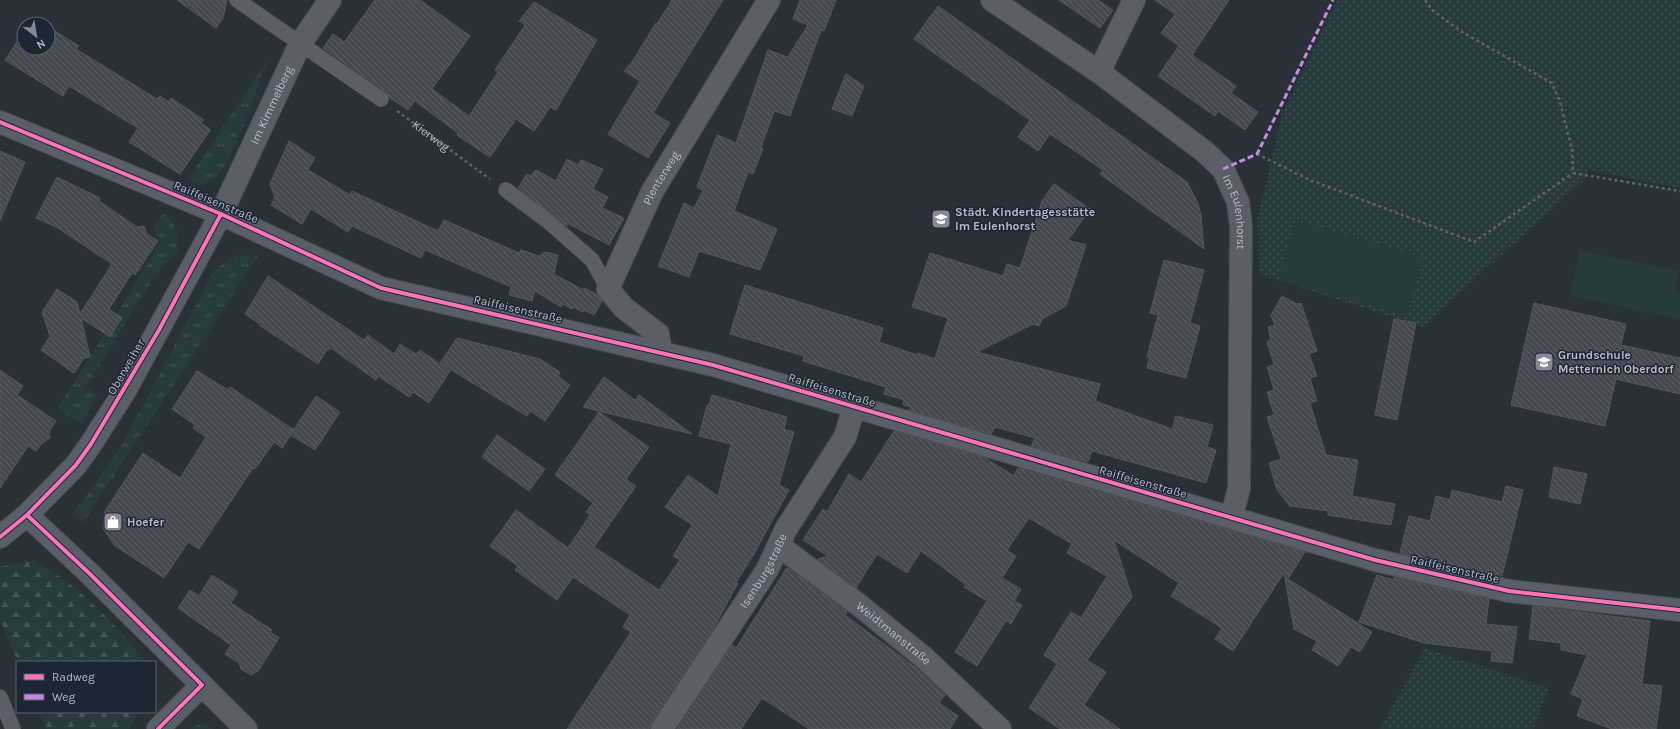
<svg xmlns="http://www.w3.org/2000/svg" width="1680" height="729" font-family="Karla,sans-serif">
  <style>
    .grass { fill: url(#grass-tufts) }
    .forest { fill: url(#forest-firs) }
    .park { fill: url(#park-dots) }
    .pitch { fill: #273a3e }
    .building { fill: url(#building-back-hatch); stroke: #52575f }
    .lines { fill: none; stroke-linecap: round; stroke-linejoin: round }
    .service-casing { stroke: #484c53; stroke-width: 16 }
    .minor-casing { stroke: #484c53; stroke-width: 24 }
    .path { stroke: #5d636a; stroke-width: 2.5; stroke-dasharray: 3 3; stroke-linecap: butt }
    .service { stroke: #5a5e66; stroke-width: 15 }
    .minor { stroke: #5a5e66; stroke-width: 22 }
    .quiet { stroke: #c787e3; stroke-width: 3; stroke-dasharray: 6 3; stroke-linecap: butt }
    .cycleway-casing { stroke: #1d2633; stroke-width: 6 }
    .cycleway { stroke: #fb73b8; stroke-width: 4 }
    .labels { text-anchor: middle; stroke-width: 3; stroke-linejoin: round; paint-order: stroke }
    .street-label { font-size: 12px; fill: #b4bcc9; stroke: #1d2633 }
    .poi-label { font-size: 12px; font-weight: bold; fill: #b4bcc9; stroke: #1d2633; text-anchor: start }
  </style>
  <defs>
    <pattern id="grass-tufts" width="24" height="20" patternUnits="userSpaceOnUse"><rect width="24" height="20" fill="#273a3e"/><path d="M3 7l-1-3M5 7V3M7 7l1-3M15 17l-1-3M17 17v-4M19 17l1-3" fill="none" stroke="#445559"/></pattern>
    <pattern id="forest-firs" width="22" height="20" patternUnits="userSpaceOnUse"><rect width="22" height="20" fill="#273a3e"/><path d="M5 1l3.5 6h-7zM16 11l3.5 6h-7z" fill="#445559"/></pattern>
    <pattern id="park-dots" width="8" height="8" patternUnits="userSpaceOnUse"><rect width="8" height="8" fill="#273a3e"/><path d="M2 2h.1M6 6h.1" fill="none" stroke="#445559" stroke-width="1.8" stroke-linecap="round"/></pattern>
    <pattern id="building-back-hatch" width="6" height="6" patternUnits="userSpaceOnUse"><rect width="6" height="6" fill="#444950"/><path d="M-1 5l2 2M0 0l6 6M5-1l2 2" fill="none" stroke="#5d6168"/></pattern>
  </defs>
  <rect width="100%" height="100%" fill="#2a3038"/>
  <g class="grass">
    <path d="M 268,59 L 246,120 L 226,164 L 215,178 L 204,185 L 188,179 Z"/>
    <path d="M 163,213 C 179,226 177,232 178,251 L 154,277 L 86,387 L 98,394 L 82,424 L 57,409 L 104,335 L 110,338 L 122,318 L 117,313 L 162,240 L 152,229 Z"/>
    <path d="M 237,255 L 258,256 L 83,523 L 74,513 L 120,448 L 215,269 Z"/>
    <path d="M 203,723 L 214,729 L 189,729 Z"/>
  </g>
  <g class="forest">
    <path d="M 33,560 C 78,584 114,623 146,662 L 18,662 L 0,620 L 0,567 Z"/>
    <path d="M 39,712 L 139,712 L 129,729 L 46,729 Z"/>
  </g>
  <g class="park">
    <path d="M 1337,0 L 1680,0 L 1680,188 L 1587,170 L 1586,178 L 1437,313 L 1424,327 L 1259,274 L 1258,217 L 1283,112 Z"/>
    <path d="M 1425,648 L 1549,688 L 1533,729 L 1380,729 Z"/>
  </g>
  <g class="pitch">
    <path d="M 1295,220 L 1424,257 L 1407,316 L 1278,279 Z"/>
    <path d="M 1579,250 L 1679,271 L 1675,290 L 1680,291 L 1680,319 L 1570,296 Z"/>
  </g>
  <g class="building">
    <path d="M 177,0 L 227,0 L 223,18 L 216,28 Z"/>
    <path d="M 375,0 L 420,0 L 470,36 L 432,89 L 469,116 L 498,72 L 495,70 L 525,25 L 519,21 L 534,2 L 597,40 L 556,110 L 550,107 L 534,131 L 516,119 L 490,157 L 457,135 L 458,133 L 415,101 L 408,110 L 390,98 L 386,92 L 323,48 L 333,34 L 344,42 Z"/>
    <path d="M 672,0 L 723,0 L 653,113 L 670,123 L 648,158 L 608,134 L 640,81 L 624,71 L 632,62 L 656,23 L 657,24 Z"/>
    <path d="M 800,0 L 836,0 L 824,31 L 821,30 L 790,116 L 774,111 L 761,148 L 763,149 L 753,174 L 748,172 L 734,211 L 777,229 L 760,270 L 699,251 L 689,277 L 658,266 L 684,203 L 694,208 L 703,191 L 697,187 L 717,135 L 736,143 L 768,50 L 788,57 L 808,25 L 793,19 Z"/>
    <path d="M 1059,0 L 1098,0 L 1113,10 L 1100,28 Z"/>
    <path d="M 1155,0 L 1229,0 L 1192,55 L 1236,86 L 1231,93 L 1258,112 L 1245,130 L 1218,111 L 1215,116 L 1158,76 L 1179,46 L 1161,33 L 1175,14 Z"/>
    <path d="M 938,6 L 1187,182 L 1198,203 L 1201,215 L 1204,249 L 1100,174 L 1103,170 L 1050,134 L 1038,151 L 1018,137 L 1030,120 L 914,39 Z"/>
    <path d="M 50,28 L 79,46 L 76,49 L 157,99 L 160,96 L 169,102 L 171,98 L 204,120 L 201,123 L 210,129 L 209,132 L 180,174 L 129,142 L 138,128 L 69,86 L 63,96 L 5,60 L 24,31 L 24,48 L 48,48 L 48,31 Z"/>
    <path d="M 846,74 L 864,86 L 852,116 L 832,109 Z"/>
    <path d="M 289,141 L 315,158 L 308,170 L 350,195 L 352,191 L 438,231 L 444,220 L 519,253 L 521,250 L 539,256 L 545,252 L 558,255 L 554,274 L 583,290 L 584,288 L 598,295 L 602,301 L 594,315 L 584,310 L 583,312 L 573,307 L 572,309 L 563,304 L 561,307 L 535,291 L 532,301 L 509,295 L 511,287 L 425,250 L 421,258 L 352,226 L 348,232 L 311,209 L 302,224 L 271,205 L 275,198 L 270,184 Z"/>
    <path d="M 0,151 L 25,162 L 0,221 Z"/>
    <path d="M 567,159 L 578,165 L 581,160 L 603,169 L 593,189 L 608,197 L 602,208 L 624,218 L 609,245 L 567,223 L 567,226 L 518,188 L 527,174 L 530,176 L 536,170 L 556,181 Z"/>
    <path d="M 57,177 L 100,198 L 99,201 L 137,227 L 144,226 L 146,233 L 158,241 L 135,275 L 132,273 L 109,309 L 122,318 L 110,337 L 81,318 L 90,357 L 84,358 L 74,373 L 41,350 L 50,336 L 42,312 L 57,289 L 77,302 L 80,314 L 112,264 L 58,228 L 36,218 Z"/>
    <path d="M 1054,184 L 1090,209 L 1068,240 L 1086,245 L 1066,306 L 1042,319 L 1039,326 L 1033,324 L 977,352 L 1100,384 L 1095,401 L 1172,429 L 1176,416 L 1213,425 L 1207,447 L 1216,450 L 1206,483 L 1092,451 L 1088,462 L 1031,446 L 1035,438 L 995,427 L 991,434 L 909,410 L 911,407 L 903,405 L 904,400 L 884,394 L 886,387 L 803,361 L 804,356 L 730,334 L 745,285 L 883,328 L 879,342 L 917,355 L 918,353 L 935,359 L 948,318 L 912,307 L 930,253 L 1003,276 L 1007,264 L 1020,268 L 1042,201 Z"/>
    <path d="M 1164,260 L 1204,270 L 1190,323 L 1200,326 L 1186,378 L 1147,368 L 1150,357 L 1147,357 L 1158,315 L 1150,313 Z"/>
    <path d="M 268,276 L 364,340 L 368,335 L 394,354 L 400,344 L 416,354 L 420,350 L 450,371 L 429,403 L 413,392 L 409,397 L 378,376 L 376,380 L 331,348 L 329,350 L 328,348 L 318,364 L 259,325 L 260,324 L 245,314 Z"/>
    <path d="M 1282,296 L 1297,304 L 1301,303 L 1317,351 L 1309,354 L 1317,376 L 1310,378 L 1317,401 L 1310,403 L 1326,455 L 1358,460 L 1352,496 L 1395,504 L 1391,525 L 1328,515 L 1328,511 L 1290,506 L 1277,490 L 1269,463 L 1281,459 L 1267,417 L 1274,415 L 1267,392 L 1274,390 L 1267,367 L 1274,365 L 1267,342 L 1271,340 L 1268,327 L 1275,325 L 1271,315 Z"/>
    <path d="M 1534,303 L 1626,324 L 1621,345 L 1680,358 L 1680,394 L 1616,379 L 1605,426 L 1511,405 Z"/>
    <path d="M 1394,319 L 1416,323 L 1397,420 L 1375,415 Z"/>
    <path d="M 457,338 L 540,359 L 560,372 L 558,376 L 570,385 L 545,421 L 530,411 L 527,416 L 440,363 Z"/>
    <path d="M 0,370 L 23,386 L 17,395 L 56,421 L 49,432 L 50,438 L 41,444 L 36,451 L 28,446 L 0,488 Z"/>
    <path d="M 197,371 L 228,390 L 230,387 L 294,430 L 291,434 L 316,396 L 340,412 L 315,450 L 291,435 L 282,448 L 274,442 L 255,469 L 253,468 L 199,549 L 188,542 L 164,578 L 114,545 L 103,528 L 105,511 L 143,453 L 180,478 L 206,437 L 193,428 L 195,425 L 172,409 Z"/>
    <path d="M 604,377 L 635,400 L 639,395 L 692,434 L 583,407 Z"/>
    <path d="M 712,395 L 787,417 L 784,429 L 794,432 L 779,485 L 789,490 L 754,554 L 735,584 L 738,583 L 711,633 L 652,722 L 650,729 L 567,729 L 631,632 L 623,627 L 630,615 L 573,577 L 557,600 L 515,570 L 518,566 L 490,546 L 516,510 L 568,548 L 590,515 L 586,512 L 593,503 L 555,475 L 599,412 L 649,447 L 626,479 L 636,486 L 594,547 L 659,590 L 680,560 L 673,556 L 692,525 L 665,507 L 688,475 L 718,496 L 731,444 L 699,436 L 707,405 L 709,405 Z"/>
    <path d="M 894,431 L 985,458 L 1014,476 L 1018,468 L 1305,552 L 1288,579 L 1372,632 L 1360,652 L 1351,647 L 1338,666 L 1312,650 L 1317,641 L 1294,629 L 1284,573 L 1233,651 L 1215,639 L 1222,628 L 1171,596 L 1179,583 L 1114,540 L 1132,597 L 1087,660 L 1106,672 L 1084,705 L 1120,729 L 1060,729 L 1029,708 L 1057,664 L 1044,655 L 1071,612 L 1081,618 L 1107,576 L 1067,553 L 1072,544 L 1029,518 L 1007,550 L 1016,556 L 1002,578 L 1021,589 L 1014,601 L 1022,605 L 1011,624 L 1006,621 L 977,666 L 955,652 L 987,601 L 964,587 L 966,585 L 921,551 L 907,573 L 877,554 L 856,588 L 818,559 L 828,556 L 803,540 L 823,509 L 827,512 L 849,474 L 861,482 Z"/>
    <path d="M 497,435 L 545,469 L 529,491 L 482,457 Z"/>
    <path d="M 1554,467 L 1587,474 L 1580,504 L 1549,497 Z"/>
    <path d="M 1506,486 L 1523,490 L 1502,576 L 1400,553 L 1409,516 L 1430,521 L 1436,496 L 1450,500 L 1452,490 L 1502,502 Z"/>
    <path d="M 788,568 L 847,612 L 845,615 L 915,667 L 945,695 L 939,703 L 958,716 L 950,729 L 809,729 L 762,698 L 741,729 L 677,729 L 732,645 L 736,648 L 786,569 Z"/>
    <path d="M 212,575 L 238,592 L 231,603 L 272,630 L 270,632 L 279,638 L 258,671 L 251,675 L 241,669 L 239,663 L 225,654 L 231,645 L 178,608 L 190,590 L 199,596 Z"/>
    <path d="M 1377,575 L 1394,580 L 1394,577 L 1489,599 L 1486,624 L 1517,627 L 1512,663 L 1491,661 L 1492,651 L 1424,643 L 1359,622 Z"/>
    <path d="M 1533,606 L 1650,621 L 1642,684 L 1662,686 L 1656,729 L 1612,729 L 1577,716 L 1583,699 L 1571,694 L 1587,655 L 1561,650 L 1561,643 L 1529,639 Z"/>
  </g>
  <g class="lines">
    <g class="service-casing">
      <g id="service">
        <path d="M 237,0 L 381,99"/>
        <path d="M 506,190 L 549,222 L 592,260 L 608,289"/>
        <path d="M 0,697 L 13,729"/>
      </g>
    </g>
    <g class="minor-casing">
      <g id="minor">
        <path id="s2" d="M 992,0 L 1099,72 L 1205,152 L 1223,169 L 1238,202 L 1241,226 L 1239,489 L 1231,518"/>
        <path d="M 1099,72 L 1134,0"/>
        <path d="M 0,122 L 221,214 L 381,288 L 713,365 L 1375,560 L 1509,591 L 1680,610"/>
        <path id="s3" d="M 661,352 L 658,334 L 624,308 L 608,289 L 652,192 L 769,0"/>
        <path d="M 27,515 L 90,574 L 246,729"/>
        <path id="s4" d="M 0,537 L 27,515 L 76,465 L 91,444 L 126,389 L 221,214 L 300,44 L 330,0"/>
        <path id="s5" d="M 779,546 L 859,605 L 922,656 L 1000,729"/>
        <path d="M 158,729 L 202,685"/>
        <path id="s6" d="M 662,729 L 767,570 L 786,529 L 845,437 L 854,407"/>
      </g>
    </g>
    <g class="path">
      <path d="M 1425,0 L 1432,10 L 1462,32 L 1552,83 L 1560,102 L 1572,149 L 1573,173 L 1680,191"/>
      <path id="s1" d="M 397,111 L 490,179"/>
      <path d="M 1257,154 L 1310,180 L 1474,242 L 1573,173"/>
    </g>
    <use href="#service" class="service"/>
    <use href="#minor" class="minor"/>
    <path class="quiet" d="M 1223,169 L 1257,154 L 1333,0"/>
    <g class="cycleway-casing">
      <g id="cycleway">
        <path d="M 0,122 L 221,214 L 381,288 L 713,365 L 1375,560 L 1509,591 L 1680,610"/>
        <path d="M 27,515 L 90,574 L 202,685 L 158,729"/>
        <path d="M 0,537 L 27,515 L 76,465 L 91,444 L 159,330 L 221,214"/>
      </g>
    </g>
    <use href="#cycleway" class="cycleway"/>
  </g>
  <defs>
    <g id="school-square" transform="scale(1)"><rect x="-9" y="-9" width="18" height="18" rx="4" fill="#848b96" stroke="#1d2633"/><path d="M0-5L7-2L0 1L-7-2ZM-4 1L0 2.5L4 1V4Q0 6-4 4Z" fill="#fff"/></g>
    <g id="shop-square" transform="scale(1)"><rect x="-9" y="-9" width="18" height="18" rx="4" fill="#848b96" stroke="#1d2633"/><path d="M-5-2.5h2.3a2.7 3.5 0 0 1 5.4 0H5L5.5 6h-11ZM-1.5-2.5h3a1.5 2.3 0 0 0-3 0Z" fill="#fff"/></g>
  </defs>
  <g fill-rule="evenodd">
    <use href="#school-square" x="941" y="219"/>
    <use href="#school-square" x="1544" y="362"/>
    <use href="#shop-square" x="113" y="522"/>
  </g>
  <g class="labels">
    <g class="street-label">
      <text dy="4" stroke="none"><textPath href="#s4" startOffset="515">Im Kimmelberg</textPath></text>
      <text dy="4" stroke="none"><textPath href="#s1" startOffset="42">Kierweg</textPath></text>
      <text dy="4" stroke="none"><textPath href="#s3" startOffset="209">Plenterweg</textPath></text>
      <text transform="translate(216 202) rotate(23)" y="4">Raiffeisenstraße</text>
      <text dy="4" stroke="none"><textPath href="#s2" startOffset="332">Im Eulenhorst</textPath></text>
      <text transform="translate(518 309) rotate(13)" y="4">Raiffeisenstraße</text>
      <text transform="translate(126 367) rotate(-60)" y="4">Oberweiher</text>
      <text transform="translate(832 390) rotate(17)" y="4">Raiffeisenstraße</text>
      <text transform="translate(1143 482) rotate(16)" y="4">Raiffeisenstraße</text>
      <text transform="translate(1455 569) rotate(13)" y="4">Raiffeisenstraße</text>
      <text dy="4" stroke="none"><textPath href="#s6" startOffset="188">Isenburgstraße</textPath></text>
      <text dy="4" stroke="none"><textPath href="#s5" startOffset="144">Weidtmanstraße</textPath></text>
    </g>
    <g class="poi-label">
      <text x="955" y="216">Städt. Kindertagesstätte<tspan x="955" dy="14">Im Eulenhorst</tspan></text>
      <text x="1558" y="359">Grundschule<tspan x="1558" dy="14">Metternich Oberdorf</tspan></text>
      <text x="127" y="526">Hoefer</text>
    </g>
  </g>
  <rect x="16" y="661" width="140" height="52" fill="#1d2633" stroke="#59626f"/>
  <rect x="24" y="674" width="20" height="6" fill="#fb73b8" stroke="#59626f"/>
  <text x="52" y="681" font-size="12" fill="#b4bcc9">Radweg</text>
  <rect x="24" y="694" width="20" height="6" fill="#c787e3" stroke="#59626f"/>
  <text x="52" y="701" font-size="12" fill="#b4bcc9">Weg</text>
  <g transform="translate(36 36) rotate(149)"><circle r="19" fill="#1d2633" stroke="#59626f"/>
  <path d="M0-3L7 15L0 10L-7 15Z" fill="#848b96"/>
  <text y="-6" font-size="11" font-weight="bold" text-anchor="middle" fill="#b4bcc9">N</text>
  </g>
</svg>
